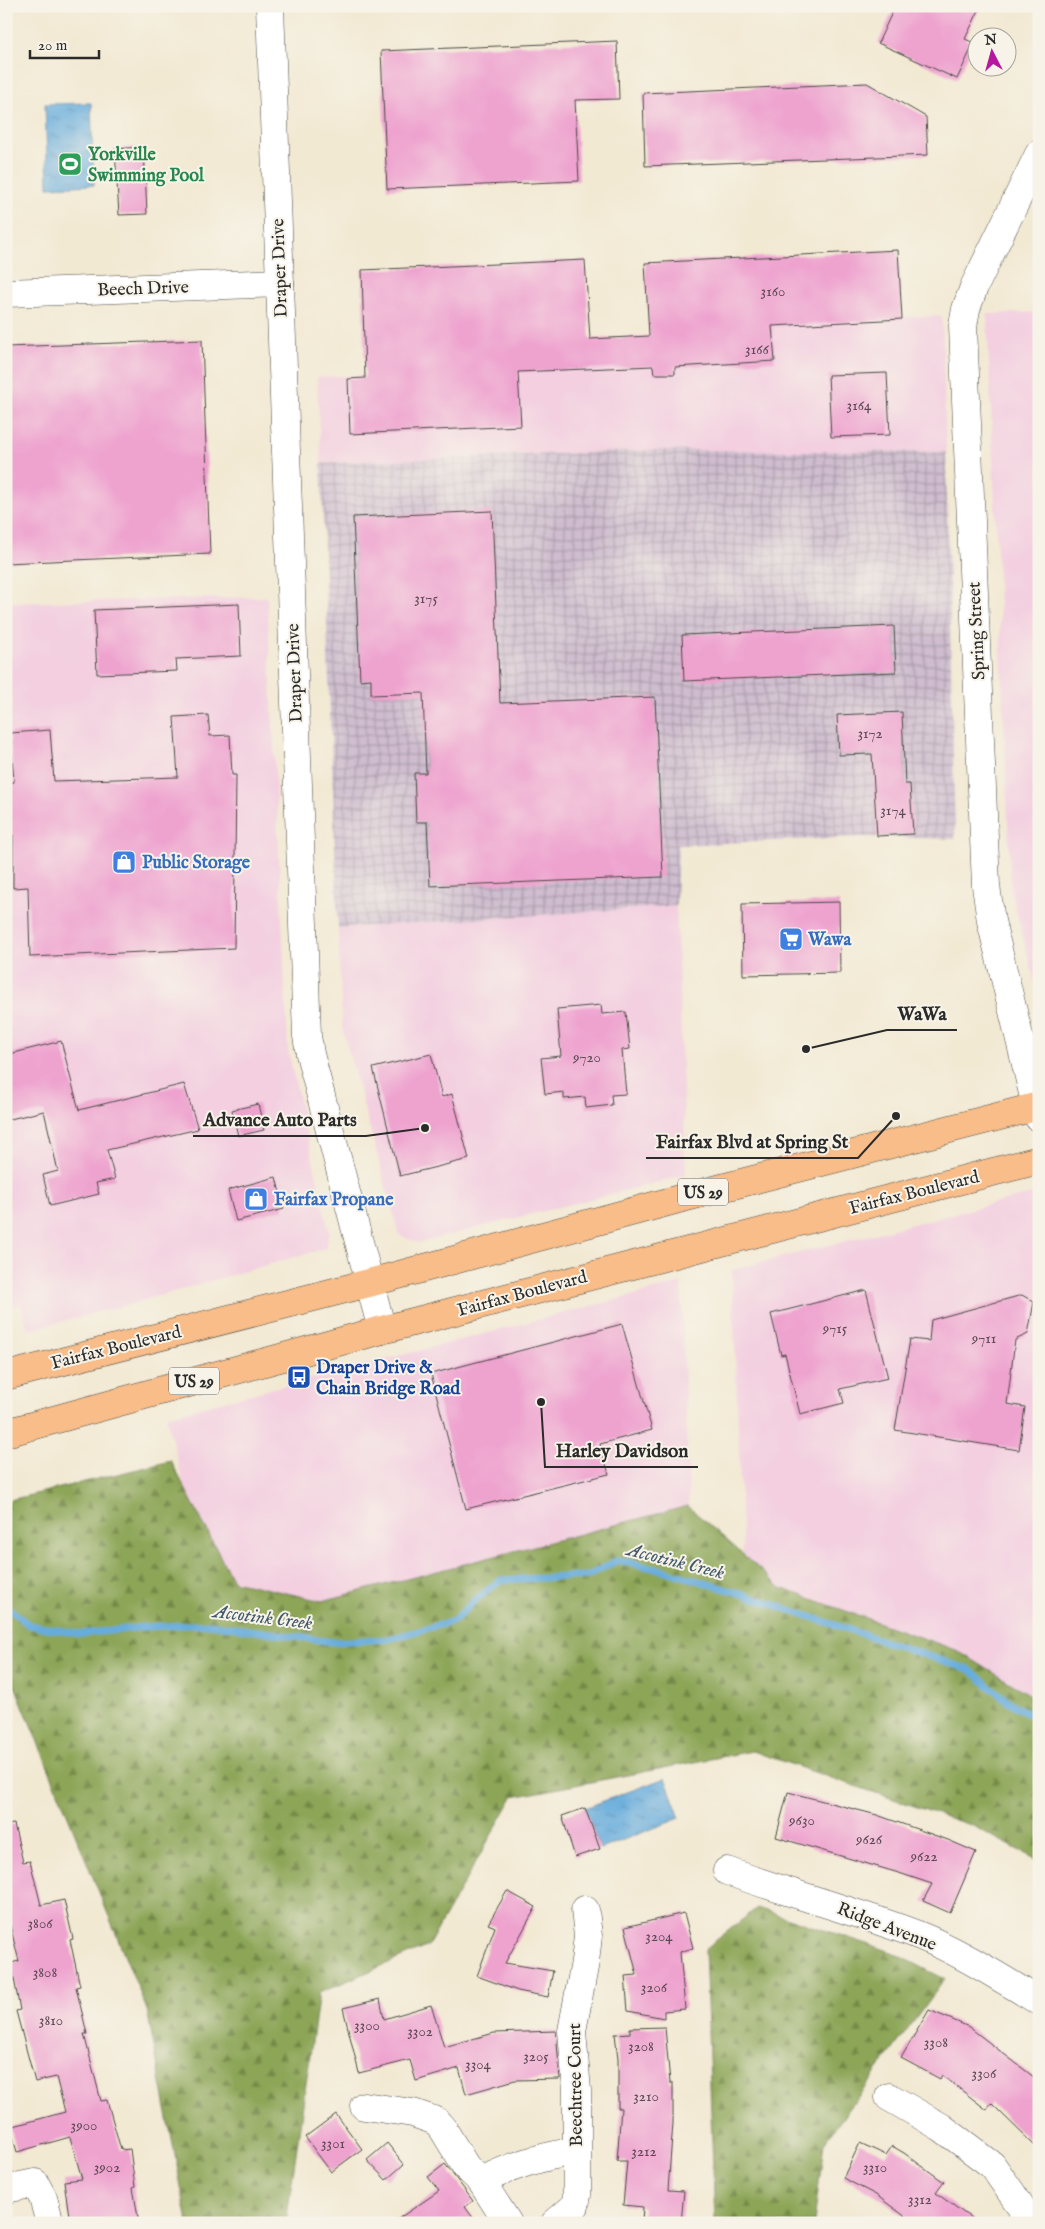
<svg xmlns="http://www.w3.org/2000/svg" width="1045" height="2229" font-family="'IM FELL English',serif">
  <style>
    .built { fill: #f3cfe0 }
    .industrial { fill: url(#industrial-grid) }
    .forest { fill: url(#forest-firs); stroke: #5c6840 }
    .water { fill: url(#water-ripples); stroke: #486c84 }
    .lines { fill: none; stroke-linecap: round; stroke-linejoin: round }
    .stream { stroke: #66acdc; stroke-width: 7 }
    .building { fill: #eea3cf }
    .minor-casing { stroke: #494844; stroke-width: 29 }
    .major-casing { stroke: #494844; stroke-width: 29 }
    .minor { stroke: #fff; stroke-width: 28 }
    .major { stroke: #f8bd89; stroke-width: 28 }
    .labels { text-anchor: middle; stroke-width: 4; stroke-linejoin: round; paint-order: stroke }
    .number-label { font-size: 15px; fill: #5c4954 }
    .shield { fill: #f7f3e8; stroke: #686764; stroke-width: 1 }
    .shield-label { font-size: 16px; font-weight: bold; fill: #2b2b2b }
    .leisure-label { font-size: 18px; font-weight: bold; fill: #27864d; stroke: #f7f3e8; text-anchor: start }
    .street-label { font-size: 18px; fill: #2b2b2b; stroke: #f7f3e8 }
    .shop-label { font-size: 18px; font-weight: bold; fill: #366cbe; stroke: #f7f3e8; text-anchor: start }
    .transit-label { font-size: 18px; font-weight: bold; fill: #164399; stroke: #f7f3e8; text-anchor: start }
    .water-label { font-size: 19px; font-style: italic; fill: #405869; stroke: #f7f3e8 }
    .leader { fill: none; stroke: #2b2b2b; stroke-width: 2 }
    .callout-dot { fill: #2b2b2b; stroke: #f7f3e8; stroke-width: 2 }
    .callout-label { font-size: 19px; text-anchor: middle; font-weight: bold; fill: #2b2b2b; stroke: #f7f3e8; stroke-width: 4; stroke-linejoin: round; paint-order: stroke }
  </style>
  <defs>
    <pattern id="industrial-grid" width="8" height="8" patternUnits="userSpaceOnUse" patternTransform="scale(1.25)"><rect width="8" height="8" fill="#cfbdcf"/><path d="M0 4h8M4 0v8" fill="none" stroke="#a89aa8"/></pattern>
    <pattern id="forest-firs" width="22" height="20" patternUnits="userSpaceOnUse" patternTransform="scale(1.25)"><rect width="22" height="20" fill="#8ca556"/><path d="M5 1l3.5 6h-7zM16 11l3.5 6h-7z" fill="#738747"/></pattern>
    <pattern id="water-ripples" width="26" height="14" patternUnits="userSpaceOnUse" patternTransform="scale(1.25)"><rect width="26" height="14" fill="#66acdc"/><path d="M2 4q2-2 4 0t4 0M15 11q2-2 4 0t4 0" fill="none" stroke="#548cb3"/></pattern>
  </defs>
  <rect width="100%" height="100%" fill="#f7f3e8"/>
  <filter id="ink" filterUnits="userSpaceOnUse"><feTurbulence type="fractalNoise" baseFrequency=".02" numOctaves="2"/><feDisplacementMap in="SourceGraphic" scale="10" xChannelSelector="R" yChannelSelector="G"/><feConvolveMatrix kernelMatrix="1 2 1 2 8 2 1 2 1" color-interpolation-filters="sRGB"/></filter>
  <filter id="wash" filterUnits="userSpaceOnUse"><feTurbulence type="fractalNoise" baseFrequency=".0096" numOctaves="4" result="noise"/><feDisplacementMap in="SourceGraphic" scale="20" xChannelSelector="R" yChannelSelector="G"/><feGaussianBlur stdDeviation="1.12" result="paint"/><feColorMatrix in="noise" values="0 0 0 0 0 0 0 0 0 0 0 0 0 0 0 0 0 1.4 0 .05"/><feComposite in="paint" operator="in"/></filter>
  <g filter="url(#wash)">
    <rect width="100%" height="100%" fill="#f2e9d3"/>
    <g class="built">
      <path d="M 1039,312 L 1039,998 L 1011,892 L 987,314 Z"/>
      <path d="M 942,316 L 946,452 L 658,450 L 321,463 L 317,377 L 655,364 L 653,324 Z"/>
      <path d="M 267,597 L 288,1050 L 329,1231 L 326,1248 L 134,1303 L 28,1330 L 21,1304 L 6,1308 L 6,603 Z"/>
      <path d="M 676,906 L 686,1175 L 418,1243 L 399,1235 L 342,1027 L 338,928 Z"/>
      <path d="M 1039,1192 L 1039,1724 L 745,1612 L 732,1270 Z"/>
      <path d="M 681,1283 L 691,1557 L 232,1674 L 166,1416 Z"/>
    </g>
    <path class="industrial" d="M 658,450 L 946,452 L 955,839 L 861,837 L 678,845 L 676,906 L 338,928 L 321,463 Z"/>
    <g class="forest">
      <path d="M 171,1461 L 233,1581 L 322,1601 L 688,1506 L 781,1588 L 956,1650 L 1039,1700 L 1039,1861 L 973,1826 L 752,1751 L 513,1797 L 428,1946 L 319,1993 L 286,2223 L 188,2223 L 147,2010 L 6,1664 L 6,1501 Z"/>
      <path d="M 757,1908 L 892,1952 L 945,1979 L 824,2143 L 814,2223 L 715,2223 L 705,1949 Z"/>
    </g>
    <g class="water">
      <path d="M 91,103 L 94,185 L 48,187 L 45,104 Z"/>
      <path d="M 665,1778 L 680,1818 L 600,1849 L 585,1808 Z"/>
    </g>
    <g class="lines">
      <path class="stream" d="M 6,1606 L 29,1625 L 80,1634 L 145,1627 L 209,1624 L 332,1642 L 389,1639 L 454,1621 L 474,1601 L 501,1580 L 588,1576 L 618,1560 L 666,1571 L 745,1595 L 970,1670 L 1005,1699 L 1039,1721"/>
    </g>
    <g id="blocks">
      <g class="building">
        <path d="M 895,6 L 981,6 L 965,39 L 974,43 L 957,79 L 878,43 Z"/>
        <path d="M 617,41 L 619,99 L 575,100 L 579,181 L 387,189 L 381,51 Z"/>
        <path d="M 867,83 L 926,117 L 928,155 L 645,166 L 643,93 Z"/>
        <path d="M 144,147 L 147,214 L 119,215 L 115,149 Z"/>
        <path d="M 898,250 L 902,319 L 772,326 L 775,361 L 675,367 L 675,374 L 654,374 L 653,366 L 518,372 L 521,426 L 350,434 L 348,379 L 365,378 L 362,270 L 585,260 L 590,339 L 649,336 L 645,263 Z"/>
        <path d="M 202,340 L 210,554 L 6,563 L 6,347 Z"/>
        <path d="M 887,373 L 890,435 L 831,437 L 828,375 Z"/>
        <path d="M 492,511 L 500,703 L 655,697 L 663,877 L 430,886 L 427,822 L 416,822 L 414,773 L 426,773 L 423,693 L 371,695 L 371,679 L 360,680 L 353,517 Z"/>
        <path d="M 239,604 L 241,656 L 176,659 L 177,671 L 97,674 L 94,610 Z"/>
        <path d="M 894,626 L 896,672 L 684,681 L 682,635 Z"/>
        <path d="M 902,712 L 905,784 L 910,784 L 913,834 L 877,836 L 872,754 L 839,755 L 837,715 Z"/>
        <path d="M 208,715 L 210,736 L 230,735 L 232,775 L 236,775 L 234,948 L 30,957 L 28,887 L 13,888 L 13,835 L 6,836 L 6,783 L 14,782 L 10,733 L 50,730 L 54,781 L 178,777 L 174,717 Z"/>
        <path d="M 839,902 L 840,973 L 743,975 L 742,904 Z"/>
        <path d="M 601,1005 L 602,1014 L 626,1012 L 630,1049 L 622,1050 L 626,1094 L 611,1095 L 612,1105 L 586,1108 L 585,1097 L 564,1099 L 564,1092 L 545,1094 L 541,1058 L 561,1056 L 557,1009 Z"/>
        <path d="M 61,1041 L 79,1110 L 184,1084 L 198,1129 L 107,1150 L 115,1179 L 96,1183 L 99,1194 L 50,1206 L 43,1175 L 58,1171 L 44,1111 L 6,1120 L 6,1055 Z"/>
        <path d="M 431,1054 L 442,1097 L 452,1094 L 469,1159 L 400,1176 L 373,1068 Z"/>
        <path d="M 258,1104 L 264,1130 L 238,1136 L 232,1110 Z"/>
        <path d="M 276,1177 L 284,1209 L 236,1221 L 228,1190 Z"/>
        <path d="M 866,1290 L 888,1378 L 840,1389 L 844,1403 L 800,1414 L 785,1354 L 781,1355 L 771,1314 Z"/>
        <path d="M 1022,1295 L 1034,1302 L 1028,1334 L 1015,1340 L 1007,1404 L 1025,1407 L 1019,1450 L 895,1430 L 910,1339 L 929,1341 L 931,1320 Z"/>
        <path d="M 622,1324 L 652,1430 L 600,1444 L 609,1474 L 466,1509 L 431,1374 Z"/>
        <path d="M 788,1792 L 877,1815 L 948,1840 L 976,1852 L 950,1913 L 923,1901 L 932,1884 L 899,1873 L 776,1837 Z"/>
        <path d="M 585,1808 L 600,1849 L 575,1857 L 562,1816 Z"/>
        <path d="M 14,1824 L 23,1862 L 30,1861 L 41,1905 L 64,1900 L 73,1939 L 70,1940 L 80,1986 L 76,1987 L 87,2034 L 84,2034 L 101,2101 L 107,2100 L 121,2150 L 130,2149 L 135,2187 L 133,2188 L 139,2223 L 70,2223 L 64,2181 L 82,2179 L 70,2137 L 17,2152 L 10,2127 L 65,2112 L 56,2077 L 35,2082 L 16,2011 L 20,2010 L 11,1963 L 19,1961 L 6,1910 L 6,1825 Z"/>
        <path d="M 507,1891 L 536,1907 L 505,1963 L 553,1971 L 548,1997 L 518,1991 L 477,1976 L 495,1927 L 488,1924 Z"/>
        <path d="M 684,1913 L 693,1948 L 680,1952 L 685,2009 L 664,2011 L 664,2018 L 628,2011 L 625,1976 L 637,1975 L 625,1927 Z"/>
        <path d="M 380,1999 L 384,2019 L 431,2005 L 444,2047 L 494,2033 L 556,2031 L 560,2079 L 515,2080 L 466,2094 L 459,2068 L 416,2081 L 410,2060 L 359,2073 L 343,2008 Z"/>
        <path d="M 929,2010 L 969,2027 L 1039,2081 L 1039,2150 L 991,2103 L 987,2110 L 942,2075 L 940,2079 L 901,2058 Z"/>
        <path d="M 665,2027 L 670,2083 L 673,2083 L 673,2123 L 668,2190 L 684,2191 L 681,2223 L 642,2222 L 643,2207 L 623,2205 L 627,2161 L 617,2161 L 621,2108 L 618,2108 L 618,2058 L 615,2034 L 630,2033 L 630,2028 Z"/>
        <path d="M 336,2114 L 362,2149 L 331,2172 L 305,2137 Z"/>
        <path d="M 387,2143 L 404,2164 L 386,2180 L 367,2160 Z"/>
        <path d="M 860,2143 L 886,2155 L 892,2146 L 904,2153 L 944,2182 L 936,2193 L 978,2223 L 914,2223 L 876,2195 L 843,2178 Z"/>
        <path d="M 445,2164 L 473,2201 L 465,2207 L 477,2223 L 392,2223 L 439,2191 L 428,2177 Z"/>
      </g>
    </g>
  </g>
  <g filter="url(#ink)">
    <use href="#blocks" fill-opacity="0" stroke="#494844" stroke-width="1"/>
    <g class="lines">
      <g class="minor-casing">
        <g id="minor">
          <path d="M 270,6 L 307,1036 L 310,1054 L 382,1330"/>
          <path d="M 1039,154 L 974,287 L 966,309 L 963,326 L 986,886 L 991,921 L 1039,1118"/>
          <path d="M 6,293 L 280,283"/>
          <path d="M 727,1871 C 790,1894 856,1911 918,1935 C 961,1952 1000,1978 1039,2001"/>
          <path d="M 889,2097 L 941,2127 L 992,2165 L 1020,2205 L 1027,2223"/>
          <path d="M 364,2106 L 413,2113 L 436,2121 L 443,2129 L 466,2167 L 481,2181 L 508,2223"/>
          <path d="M 481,2181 C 514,2165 540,2157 576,2151"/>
          <path d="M 6,2189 L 35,2183 L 43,2198 L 50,2223"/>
          <path d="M 555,2223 L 575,2206 L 577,2195 L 577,2091 L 572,2031 L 585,1962 L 588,1936 L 585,1910"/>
        </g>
      </g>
      <g class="major-casing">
        <g id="major">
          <path d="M 6,1376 L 369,1283 L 679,1199 L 1039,1106"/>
          <path d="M 6,1433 L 382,1330 L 1039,1160"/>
        </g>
      </g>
      <use href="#minor" class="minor"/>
      <use href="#major" class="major"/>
    </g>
  </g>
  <defs>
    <g id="stadium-square" transform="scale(1.25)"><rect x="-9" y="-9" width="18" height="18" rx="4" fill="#2e9e5b" stroke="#f7f3e8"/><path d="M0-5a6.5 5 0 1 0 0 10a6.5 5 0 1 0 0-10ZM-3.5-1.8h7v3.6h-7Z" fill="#fff"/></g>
    <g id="shop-square" transform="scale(1.25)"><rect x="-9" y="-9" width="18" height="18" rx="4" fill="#3f7fe0" stroke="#f7f3e8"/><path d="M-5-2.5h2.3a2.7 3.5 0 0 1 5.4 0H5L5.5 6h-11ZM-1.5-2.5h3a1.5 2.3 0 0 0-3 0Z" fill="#fff"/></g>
    <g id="supermarket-square" transform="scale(1.25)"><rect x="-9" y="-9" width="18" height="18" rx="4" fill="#3f7fe0" stroke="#f7f3e8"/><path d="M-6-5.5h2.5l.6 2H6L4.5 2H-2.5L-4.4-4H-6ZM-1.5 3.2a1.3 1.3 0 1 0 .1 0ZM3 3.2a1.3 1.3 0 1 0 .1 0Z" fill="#fff"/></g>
    <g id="bus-square" transform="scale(1.25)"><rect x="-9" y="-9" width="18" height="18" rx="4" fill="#1a4fb4" stroke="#f7f3e8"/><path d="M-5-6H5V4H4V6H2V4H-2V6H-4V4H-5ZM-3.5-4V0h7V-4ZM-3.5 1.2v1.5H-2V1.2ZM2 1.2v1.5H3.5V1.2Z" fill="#fff"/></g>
  </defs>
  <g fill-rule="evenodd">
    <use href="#stadium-square" x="70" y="164"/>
    <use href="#shop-square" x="124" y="862"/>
    <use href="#supermarket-square" x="791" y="939"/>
    <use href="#shop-square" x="256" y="1199"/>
    <use href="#bus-square" x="299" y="1377"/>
  </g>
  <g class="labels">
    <g class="number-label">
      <text x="773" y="296">3160</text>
      <text x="757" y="354">3166</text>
      <text x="859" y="410">3164</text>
      <text x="426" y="603">3175</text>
      <text x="870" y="738">3172</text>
      <text x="893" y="815">3174</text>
      <text x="587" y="1062">9720</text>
      <text x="835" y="1333">9715</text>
      <text x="984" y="1343">9711</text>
      <text x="802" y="1825">9630</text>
      <text x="869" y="1844">9626</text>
      <text x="924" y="1861">9622</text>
      <text x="40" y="1928">3806</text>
      <text x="659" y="1941">3204</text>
      <text x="45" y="1977">3808</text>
      <text x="654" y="1992">3206</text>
      <text x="51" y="2025">3810</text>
      <text x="367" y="2030">3300</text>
      <text x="420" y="2036">3302</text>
      <text x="936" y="2047">3308</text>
      <text x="641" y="2051">3208</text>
      <text x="536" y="2061">3205</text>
      <text x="478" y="2069">3304</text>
      <text x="984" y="2078">3306</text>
      <text x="646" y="2101">3210</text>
      <text x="84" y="2130">3900</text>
      <text x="333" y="2148">3301</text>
      <text x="644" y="2156">3212</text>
      <text x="107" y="2172">3902</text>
      <text x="875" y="2172">3310</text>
      <text x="920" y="2204">3312</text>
    </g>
    <g class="shield">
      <rect x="678" y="1178.5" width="50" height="27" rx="4"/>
      <rect x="169" y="1367.5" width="50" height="27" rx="4"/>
    </g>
    <g class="shield-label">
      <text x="703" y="1198">US 29</text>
      <text x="194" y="1387">US 29</text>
    </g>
    <g class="leisure-label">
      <text x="88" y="160">Yorkville<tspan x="88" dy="21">Swimming Pool</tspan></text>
    </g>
    <g class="street-label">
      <text transform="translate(279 268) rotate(-92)" y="6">Draper Drive</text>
      <text transform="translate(143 288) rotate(-2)" y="6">Beech Drive</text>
      <text transform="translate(976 631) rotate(-93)" y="6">Spring Street</text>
      <text transform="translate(294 673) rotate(-92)" y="6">Draper Drive</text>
      <text transform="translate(914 1192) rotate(-14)" y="6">Fairfax Boulevard</text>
      <text transform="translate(522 1293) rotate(-15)" y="6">Fairfax Boulevard</text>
      <text transform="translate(116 1347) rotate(-14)" y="6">Fairfax Boulevard</text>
      <text transform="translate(887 1926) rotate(21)" y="6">Ridge Avenue</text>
      <text transform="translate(575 2085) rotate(-91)" y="6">Beechtree Court</text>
    </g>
    <g class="shop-label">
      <text x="142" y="868">Public Storage</text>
      <text x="808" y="945">Wawa</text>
      <text x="274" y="1205">Fairfax Propane</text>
    </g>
    <g class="transit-label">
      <text x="316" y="1373">Draper Drive &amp;<tspan x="316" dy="21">Chain Bridge Road</tspan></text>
    </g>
    <g class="water-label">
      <text transform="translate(676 1560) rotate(14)" y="7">Accotink Creek</text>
      <text transform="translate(263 1616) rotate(7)" y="7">Accotink Creek</text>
    </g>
  </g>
  <path class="leader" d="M806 1049L887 1030H957M425 1128L366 1136H193M896 1116L858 1158H646M541 1402L545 1467H698"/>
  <g class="callout-dot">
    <circle cx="806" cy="1049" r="5"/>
    <circle cx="425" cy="1128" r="5"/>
    <circle cx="896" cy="1116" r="5"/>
    <circle cx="541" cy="1402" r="5"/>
  </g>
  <g class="callout-label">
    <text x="922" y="1020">WaWa</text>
    <text x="280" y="1126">Advance Auto Parts</text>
    <text x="752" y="1148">Fairfax Blvd at Spring St</text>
    <text x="622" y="1457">Harley Davidson</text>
  </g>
  <rect width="1045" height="2229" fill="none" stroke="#f7f3e8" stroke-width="25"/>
  <g transform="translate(992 52) rotate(354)"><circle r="24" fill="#f7f3e8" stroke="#a5a39c"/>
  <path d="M0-4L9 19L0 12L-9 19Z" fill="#b5179e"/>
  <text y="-8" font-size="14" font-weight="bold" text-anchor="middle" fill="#2b2b2b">N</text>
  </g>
  <path d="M30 50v8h69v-8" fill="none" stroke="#2b2b2b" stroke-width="2.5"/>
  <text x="38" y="50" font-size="15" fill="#2b2b2b" stroke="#f7f3e8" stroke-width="4" paint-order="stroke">20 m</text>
</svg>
